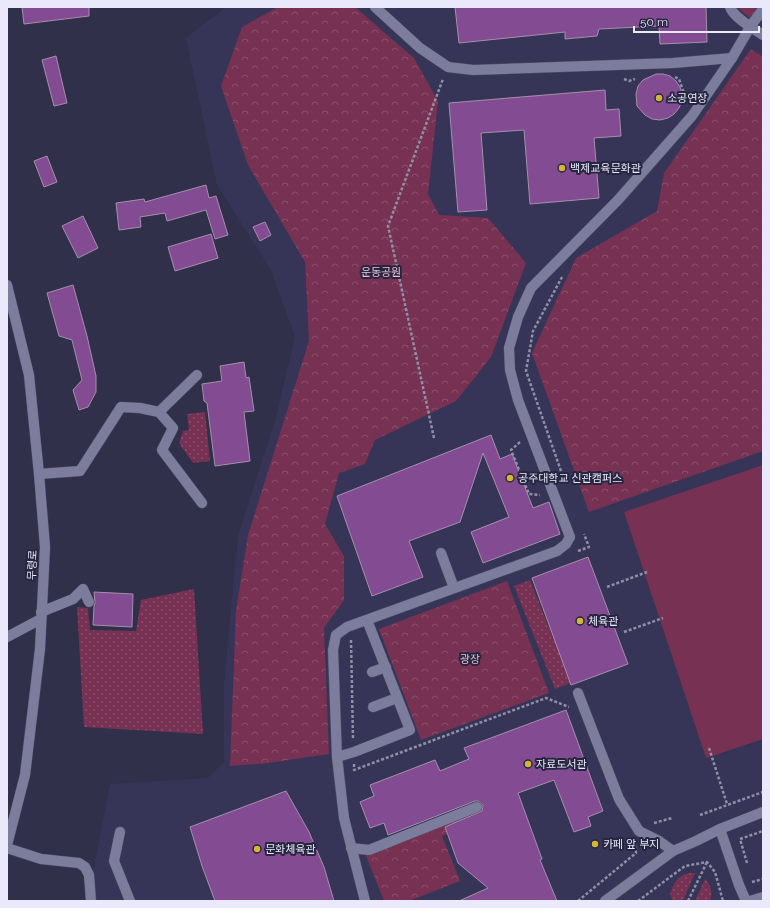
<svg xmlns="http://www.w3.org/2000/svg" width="770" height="908" font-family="Raleway,'Noto Sans KR',sans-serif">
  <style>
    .built { fill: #363557 }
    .grass { fill: #773152 }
    .forest { fill: url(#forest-crowns) }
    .garden { fill: url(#garden-dots) }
    .building { fill: #834b92; stroke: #a58fac }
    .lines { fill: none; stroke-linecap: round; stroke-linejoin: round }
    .lane-casing { stroke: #4f4e66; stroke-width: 11 }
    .street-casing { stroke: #4f4e66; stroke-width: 11 }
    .secondary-casing { stroke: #4f4e66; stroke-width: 11 }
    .path { stroke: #8f8fa5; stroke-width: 2.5; stroke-dasharray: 3 2; stroke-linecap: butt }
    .lane { stroke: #7c7c9c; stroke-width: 10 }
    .street { stroke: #7c7c9c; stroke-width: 10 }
    .secondary { stroke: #7c7c9c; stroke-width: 10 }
    .poi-dot { fill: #d4b635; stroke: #272640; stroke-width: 1.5 }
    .labels { text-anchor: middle; stroke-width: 4; stroke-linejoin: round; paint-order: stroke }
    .poi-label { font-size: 11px; fill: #e9e9fb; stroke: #272640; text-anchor: start }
    .park-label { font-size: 11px; fill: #f1bfd3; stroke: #272640 }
    .street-label { font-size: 11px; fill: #e9e9fb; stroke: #272640 }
  </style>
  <defs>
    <pattern id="forest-crowns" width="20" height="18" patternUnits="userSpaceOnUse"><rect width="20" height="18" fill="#773152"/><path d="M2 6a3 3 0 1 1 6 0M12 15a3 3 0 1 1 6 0" fill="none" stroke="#8a4f6c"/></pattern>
    <pattern id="garden-dots" width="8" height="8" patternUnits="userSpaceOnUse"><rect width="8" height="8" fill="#773152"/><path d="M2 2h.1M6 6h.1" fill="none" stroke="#8a4f6c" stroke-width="1.8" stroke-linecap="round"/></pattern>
  </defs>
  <rect width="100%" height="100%" fill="#30304b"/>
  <path class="built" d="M 226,7 L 763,7 L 763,901 L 95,901 L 92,878 L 110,784 L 208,778 L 224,762 L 224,685 L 238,536 L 275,421 L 295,337 L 271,270 L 217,185 L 186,38 Z"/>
  <path class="grass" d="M 763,465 L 763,739 L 706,758 L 624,512 Z"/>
  <g class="forest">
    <path d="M 278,7 L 355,7 L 414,58 L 438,101 L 428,194 L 439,215 L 488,218 L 526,263 L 491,357 L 456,401 L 375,440 L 365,464 L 339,473 L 325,524 L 344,556 L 344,600 L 324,628 L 329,754 L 269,763 L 230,766 L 236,611 L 248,535 L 309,341 L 305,262 L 248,165 L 221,86 L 242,27 Z"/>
    <path d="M 737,7 L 757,7 L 750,18 Z"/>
    <path d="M 751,49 L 763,57 L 763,451 L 589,512 L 532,353 L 576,258 L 657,211 L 664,173 Z"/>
    <path d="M 507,581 L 549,693 L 421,740 L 379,629 Z"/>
    <path d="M 482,808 L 486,819 L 442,836 L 460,881 L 409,901 L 384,901 L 365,853 Z"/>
  </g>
  <g class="garden">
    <path d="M 205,412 L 210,461 L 193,463 L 179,443 L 183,431 L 189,430 L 187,414 Z"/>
    <path d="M 530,580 L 571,683 L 555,689 L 514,586 Z"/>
    <path d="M 194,589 L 203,734 L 84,727 L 77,607 L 88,608 L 90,630 L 136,631 L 141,600 Z"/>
    <path d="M 689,873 L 695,873 L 683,901 L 673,901 L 670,894 C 674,883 677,876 689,873 Z"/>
    <path d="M 705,879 C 711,885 713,893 710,901 L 695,901 Z"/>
  </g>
  <g class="building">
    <path d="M 22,7 L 89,7 L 89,16 L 24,24 Z"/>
    <path d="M 455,7 L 706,7 L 707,42 L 660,44 L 659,26 L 599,29 L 597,36 L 565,39 L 565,32 L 459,43 Z"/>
    <path d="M 56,56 L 67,103 L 54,106 L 42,60 Z"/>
    <path d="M 656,74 L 663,74 L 670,76 L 676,81 L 680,87 L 682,94 L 682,101 L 679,108 L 674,114 L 668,118 L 660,120 L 652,119 L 645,115 L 637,106 L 636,94 L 638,86 L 643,80 Z"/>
    <path d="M 605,90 L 606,110 L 619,109 L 621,136 L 594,138 L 599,198 L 530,204 L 524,130 L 481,133 L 487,210 L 458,212 L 449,103 Z"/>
    <path d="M 47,156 L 57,182 L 44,187 L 34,161 Z"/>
    <path d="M 206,185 L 209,198 L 216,196 L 228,235 L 215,239 L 206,210 L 167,221 L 165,213 L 140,217 L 141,227 L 119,230 L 116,203 L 144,199 L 145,202 Z"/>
    <path d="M 83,216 L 98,248 L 78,258 L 62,226 Z"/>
    <path d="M 265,222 L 271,235 L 260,241 L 253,227 Z"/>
    <path d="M 211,234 L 218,258 L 175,271 L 168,247 Z"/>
    <path d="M 73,285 L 87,336 L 96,376 L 96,392 L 88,407 L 79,410 L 73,390 L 82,380 L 72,340 L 59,336 L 47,293 Z"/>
    <path d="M 244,362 L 246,378 L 249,377 L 254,411 L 244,412 L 250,461 L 215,466 L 207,403 L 204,401 L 202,384 L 222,381 L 220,366 Z"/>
    <path d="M 491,435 L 500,459 L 512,454 L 533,508 L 549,502 L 560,534 L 483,563 L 471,532 L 509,517 L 483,453 L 460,522 L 409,541 L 423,577 L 372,596 L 337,496 Z"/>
    <path d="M 588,557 L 628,664 L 571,685 L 532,578 Z"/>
    <path d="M 94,592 L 133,594 L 132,627 L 93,625 L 94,606 L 95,602 Z"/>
    <path d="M 566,710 L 603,811 L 588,817 L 591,826 L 574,832 L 554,780 L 518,793 L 542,859 L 540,860 L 557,901 L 459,901 L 488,888 L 458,863 L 445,827 L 482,811 L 483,805 L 478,801 L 475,801 L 388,835 L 384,823 L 370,828 L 360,802 L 374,796 L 370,785 L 435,760 L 440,771 L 469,759 L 464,748 Z"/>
    <path d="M 286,791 L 309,832 L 324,867 L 334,901 L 215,901 L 202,866 L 190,827 Z"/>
  </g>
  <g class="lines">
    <g class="lane-casing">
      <g id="lane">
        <path d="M 375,7 L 420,48 L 448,67 L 473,70 L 673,63 L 732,58"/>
        <path d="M 730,7 C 733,17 754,29 763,35"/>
        <path d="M 159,412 L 197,375"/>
        <path d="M 39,474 L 80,471 L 121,407 L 140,408 L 159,412 L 173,428 L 162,450 L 202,503"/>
        <path d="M 441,553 L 454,588"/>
        <path d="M 41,612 L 73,599 L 83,589 L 89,602"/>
        <path d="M 372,672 L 386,667"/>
        <path d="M 578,693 L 619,799 L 639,831 L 659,841 L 673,851"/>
        <path d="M 373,707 L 397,698"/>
        <path d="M 337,757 L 354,752 L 410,730 L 367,620"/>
        <path d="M 720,829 L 739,885 L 746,901"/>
        <path d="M 120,832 L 114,861 L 130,901"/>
        <path d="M 7,848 L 41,859 L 79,863 L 85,867 L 89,875 L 91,901"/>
        <path d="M 351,848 L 369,850 L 477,807"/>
        <path d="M 365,901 L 344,818 L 337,757 L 333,650 L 336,635 L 347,627 L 557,551 L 566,544 L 570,537 L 518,400 L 510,370 L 509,348 L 518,317 L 531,288 L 618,200 L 692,116 L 732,58 L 750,27 L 763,9"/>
        <path d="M 605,901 L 673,851 L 696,841 L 720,829 L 763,812"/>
        <path d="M 750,901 L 763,897"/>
      </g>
    </g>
    <g class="street-casing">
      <path id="street" d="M 7,637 L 41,619"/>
    </g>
    <g class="secondary-casing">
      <path id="secondary" d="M 7,285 L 29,375 L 39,474 L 45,547 L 40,649 L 25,775 L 7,845"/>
    </g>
    <g class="path">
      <path d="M 675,77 L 679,79 L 686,99 L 685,101"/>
      <path d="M 624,79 L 629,81 L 635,79"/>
      <path d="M 434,438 L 388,226 L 443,79"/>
      <path d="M 520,442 L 511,450 L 529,494 L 540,495"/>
      <path d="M 561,471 L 526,371 L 533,331 L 562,277"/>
      <path d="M 578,551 L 589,547 L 584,534"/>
      <path d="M 607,587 L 647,572"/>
      <path d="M 624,632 L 663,618"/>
      <path d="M 351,640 L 353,739"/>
      <path d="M 709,748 L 727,804"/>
      <path d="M 354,764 L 354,770 L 546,698 L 569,707"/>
      <path d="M 700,815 L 763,792"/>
      <path d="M 654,823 L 672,818"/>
      <path d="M 747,863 L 740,839 L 763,831"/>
      <path d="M 752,882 L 763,879"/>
      <path d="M 578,901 L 636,853 L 635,843"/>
      <path d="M 638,901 L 685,866 L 707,862 L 715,872 L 723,901"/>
      <path d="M 688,901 L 707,862"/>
    </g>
    <use href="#lane" class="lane"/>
    <use href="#street" class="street"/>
    <use href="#secondary" class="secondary"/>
  </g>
  <g class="poi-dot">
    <circle cx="659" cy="98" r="4"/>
    <circle cx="562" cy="168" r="4"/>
    <circle cx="510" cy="478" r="4"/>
    <circle cx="580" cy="621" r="4"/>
    <circle cx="528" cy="764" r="4"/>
    <circle cx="595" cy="844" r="4"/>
    <circle cx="257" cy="849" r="4"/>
  </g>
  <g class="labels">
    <g class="poi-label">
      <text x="667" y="102">소공연장</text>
      <text x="570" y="172">백제교육문화관</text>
      <text x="518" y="482">공주대학교 신관캠퍼스</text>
      <text x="588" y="625">체육관</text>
      <text x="536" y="768">자료도서관</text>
      <text x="603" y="848">카페 앞 부지</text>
      <text x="265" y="853">문화체육관</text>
    </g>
    <g class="park-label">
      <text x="381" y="276">운동공원</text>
      <text x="470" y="663">광장</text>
    </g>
    <g class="street-label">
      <text transform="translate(32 565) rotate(-87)" y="4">무령로</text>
    </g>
  </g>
  <rect width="770" height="908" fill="none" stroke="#e9e9fb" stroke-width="16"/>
  <path d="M634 26v6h125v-6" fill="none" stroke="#e9e9fb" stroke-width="2"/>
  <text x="640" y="26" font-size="12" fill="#e9e9fb" stroke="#272640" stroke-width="3" paint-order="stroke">50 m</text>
</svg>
